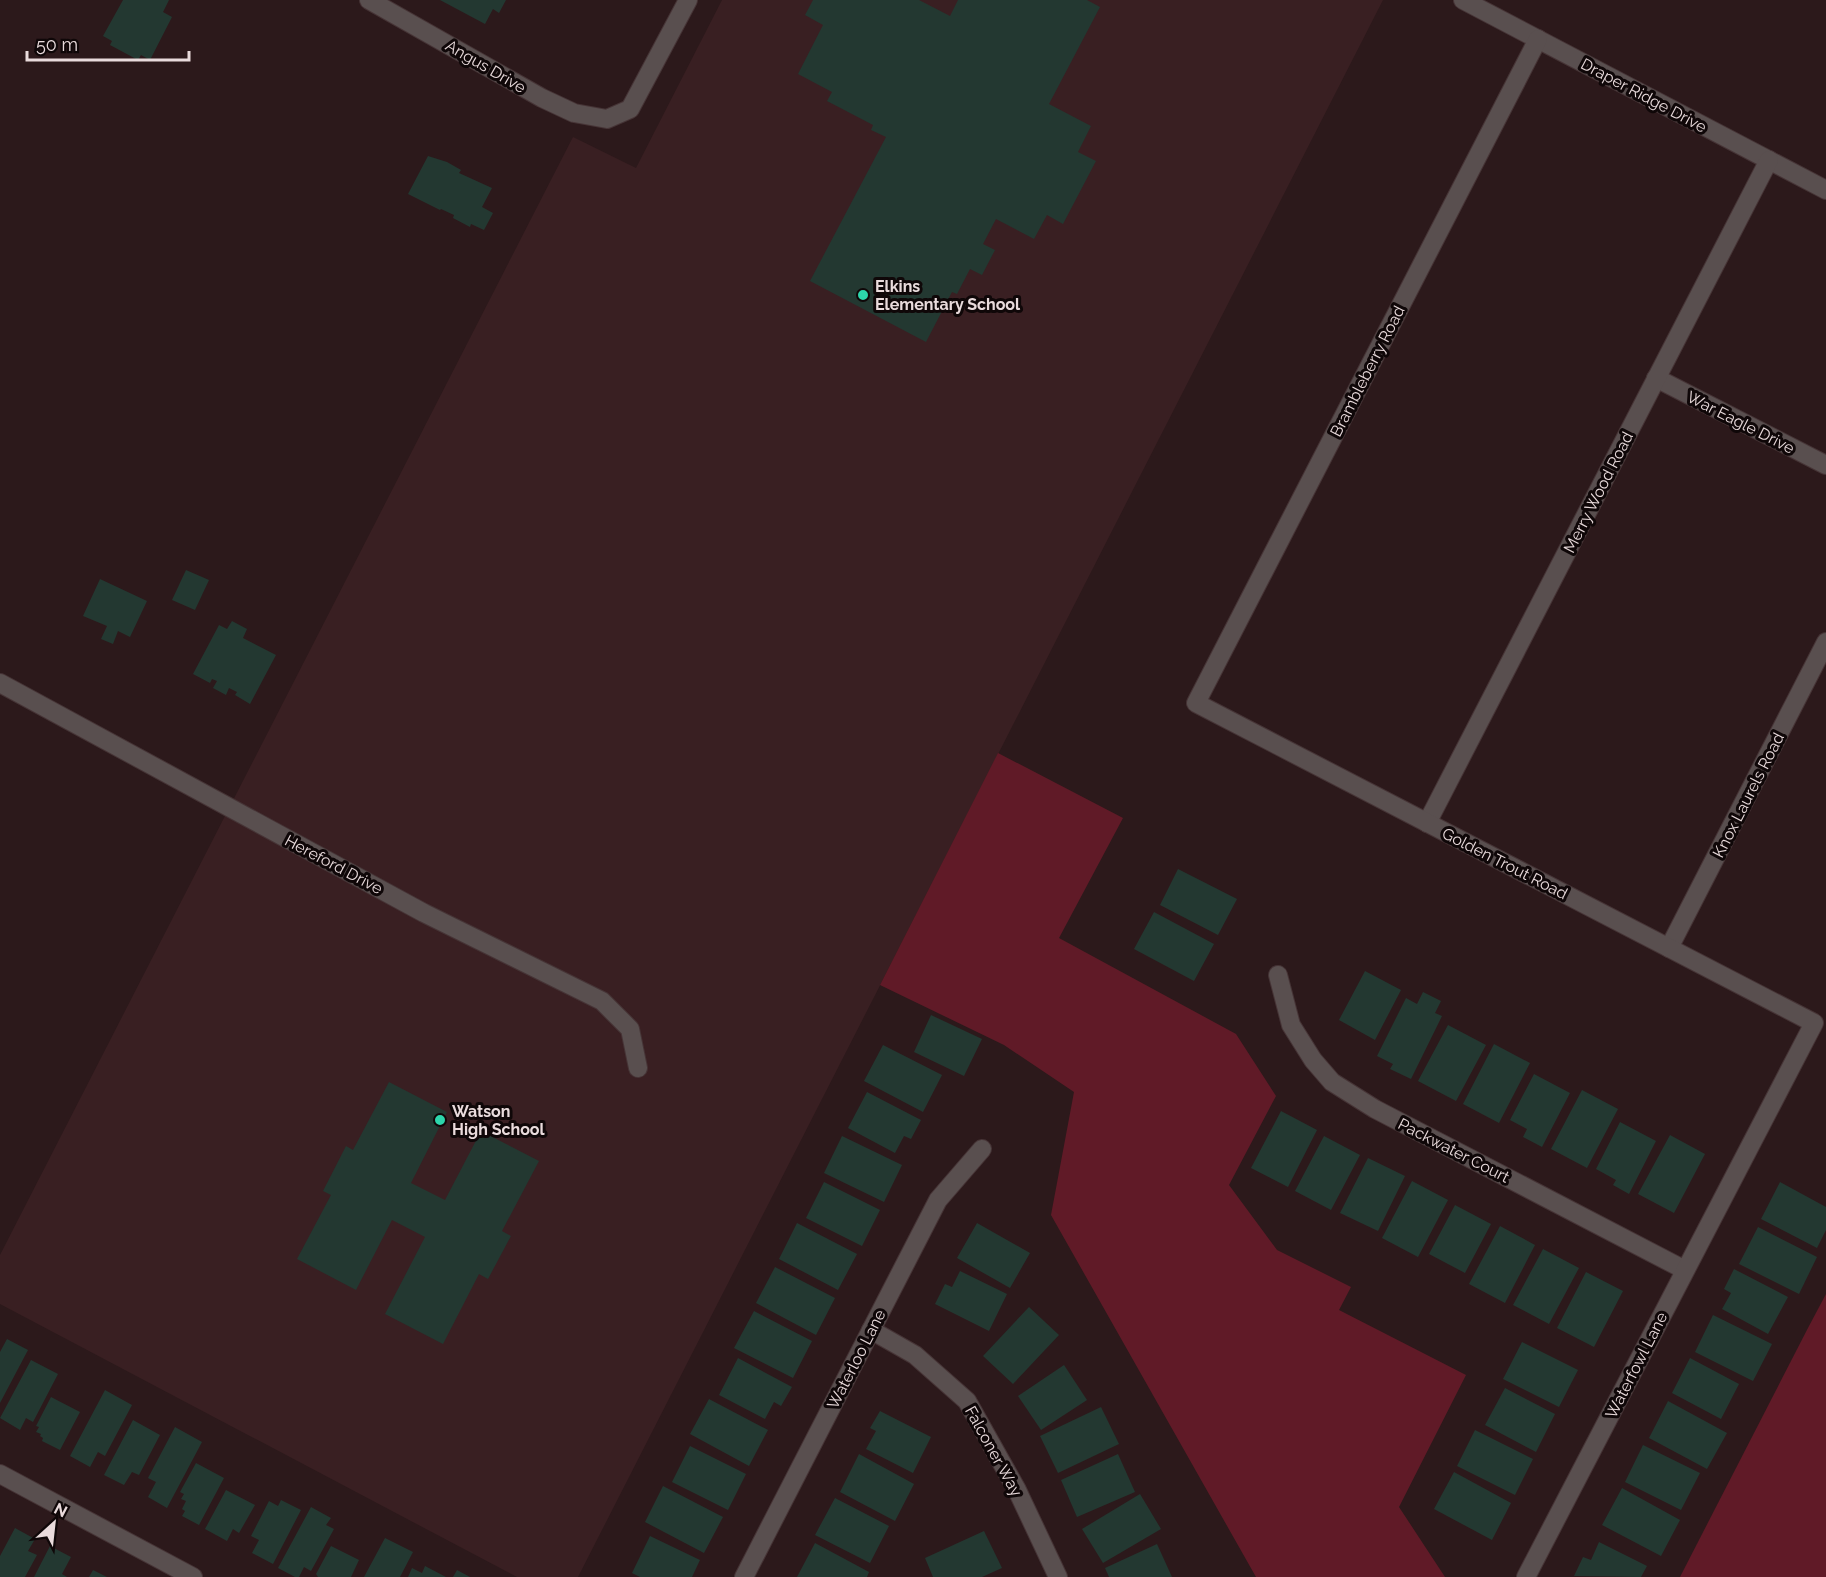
<svg xmlns="http://www.w3.org/2000/svg" width="1826" height="1577" font-family="Raleway,sans-serif">
  <style>
    .built { fill: #391f22 }
    .green { fill: #601a27 }
    .building { fill: #233831 }
    .lines { fill: none; stroke-linecap: round; stroke-linejoin: round }
    .minor-casing { stroke: #463436; stroke-width: 20 }
    .minor { stroke: #594f4f; stroke-width: 18 }
    .poi-dot { fill: #2dd5ab; stroke: #0f0708; stroke-width: 2 }
    .labels { text-anchor: middle; stroke-width: 6; stroke-linejoin: round; paint-order: stroke }
    .street-label { font-size: 16px; fill: #e9dbdc; stroke: #0f0708 }
    .poi-label { font-size: 16px; font-weight: bold; fill: #e9dbdc; stroke: #0f0708; text-anchor: start }
  </style>
  <rect width="100%" height="100%" fill="#2c191b"/>
  <path class="built" d="M 722,0 L 1383,0 L 578,1577 L 517,1577 L 0,1304 L 0,1255 L 573,137 L 636,168 Z"/>
  <g class="green">
    <path d="M 998,753 L 1123,818 L 1059,938 L 1236,1034 L 1276,1096 L 1229,1185 L 1277,1250 L 1351,1287 L 1339,1310 L 1466,1375 L 1399,1507 L 1445,1577 L 1256,1577 L 1051,1215 L 1074,1092 L 1004,1045 L 880,985 Z"/>
    <path d="M 1826,1294 L 1826,1577 L 1680,1577 L 1809,1326 Z"/>
  </g>
  <g class="building">
    <path d="M 123,0 L 169,0 L 163,12 L 172,17 L 150,60 L 141,55 L 138,60 L 110,45 L 112,41 L 103,36 Z"/>
    <path d="M 440,0 L 506,0 L 499,13 L 493,9 L 485,24 Z"/>
    <path d="M 813,0 L 919,0 L 950,16 L 958,0 L 1087,0 L 1100,7 L 1049,104 L 1091,126 L 1078,152 L 1096,161 L 1063,224 L 1047,215 L 1034,239 L 996,219 L 983,244 L 995,250 L 982,275 L 970,269 L 957,294 L 952,292 L 926,342 L 810,281 L 886,137 L 871,130 L 873,125 L 827,101 L 832,92 L 798,74 L 823,25 L 805,15 Z"/>
    <path d="M 428,156 L 447,162 L 461,170 L 459,173 L 492,188 L 482,207 L 493,213 L 484,230 L 471,224 L 470,227 L 453,218 L 454,215 L 441,209 L 440,210 L 408,194 Z"/>
    <path d="M 186,570 L 209,580 L 195,610 L 172,600 Z"/>
    <path d="M 100,579 L 147,601 L 130,637 L 118,631 L 113,644 L 101,639 L 107,626 L 83,616 Z"/>
    <path d="M 232,621 L 247,629 L 243,638 L 276,655 L 250,704 L 235,695 L 237,692 L 229,688 L 226,695 L 213,688 L 217,681 L 212,679 L 210,683 L 193,674 L 219,625 L 227,629 Z"/>
    <path d="M 1178,869 L 1237,899 L 1218,935 L 1160,905 Z"/>
    <path d="M 1154,912 L 1214,944 L 1194,981 L 1134,949 Z"/>
    <path d="M 1365,971 L 1401,990 L 1375,1040 L 1339,1020 Z"/>
    <path d="M 1423,992 L 1441,1001 L 1435,1013 L 1442,1016 L 1411,1079 L 1390,1069 L 1393,1064 L 1377,1056 L 1406,998 L 1417,1004 Z"/>
    <path d="M 931,1015 L 982,1039 L 964,1076 L 914,1052 Z"/>
    <path d="M 1448,1025 L 1486,1045 L 1456,1101 L 1418,1081 Z"/>
    <path d="M 1494,1044 L 1530,1063 L 1499,1123 L 1463,1104 Z"/>
    <path d="M 883,1045 L 942,1075 L 923,1112 L 864,1081 Z"/>
    <path d="M 1534,1074 L 1570,1093 L 1542,1147 L 1523,1137 L 1527,1129 L 1510,1120 Z"/>
    <path d="M 389,1082 L 447,1112 L 411,1183 L 445,1200 L 481,1131 L 539,1161 L 502,1231 L 511,1236 L 488,1279 L 479,1274 L 443,1344 L 385,1314 L 425,1237 L 392,1220 L 356,1290 L 297,1259 L 331,1195 L 323,1191 L 346,1146 L 353,1150 Z"/>
    <path d="M 1582,1090 L 1618,1109 L 1587,1168 L 1551,1149 Z"/>
    <path d="M 867,1092 L 921,1120 L 911,1139 L 904,1136 L 895,1153 L 848,1128 Z"/>
    <path d="M 1281,1111 L 1317,1130 L 1288,1187 L 1251,1168 Z"/>
    <path d="M 1620,1122 L 1656,1141 L 1629,1194 L 1613,1185 L 1616,1180 L 1596,1169 Z"/>
    <path d="M 1670,1135 L 1705,1154 L 1674,1213 L 1638,1194 Z"/>
    <path d="M 842,1136 L 902,1165 L 884,1202 L 824,1173 Z"/>
    <path d="M 1324,1136 L 1360,1155 L 1331,1210 L 1295,1191 Z"/>
    <path d="M 1368,1158 L 1405,1176 L 1378,1231 L 1340,1213 Z"/>
    <path d="M 1412,1181 L 1448,1200 L 1418,1257 L 1382,1238 Z"/>
    <path d="M 824,1182 L 880,1210 L 862,1246 L 806,1218 Z"/>
    <path d="M 1780,1182 L 1826,1207 L 1826,1230 L 1817,1248 L 1761,1219 Z"/>
    <path d="M 1455,1205 L 1491,1224 L 1465,1273 L 1429,1254 Z"/>
    <path d="M 797,1223 L 857,1254 L 838,1290 L 779,1259 Z"/>
    <path d="M 977,1223 L 1030,1253 L 1010,1288 L 957,1258 Z"/>
    <path d="M 1500,1226 L 1535,1245 L 1505,1303 L 1469,1284 Z"/>
    <path d="M 1758,1227 L 1817,1257 L 1799,1294 L 1739,1264 Z"/>
    <path d="M 1543,1249 L 1579,1268 L 1549,1324 L 1513,1305 Z"/>
    <path d="M 775,1267 L 835,1298 L 816,1335 L 756,1303 Z"/>
    <path d="M 1734,1269 L 1788,1297 L 1768,1334 L 1722,1309 L 1731,1293 L 1724,1289 Z"/>
    <path d="M 960,1271 L 1007,1294 L 989,1331 L 935,1304 L 945,1284 L 952,1287 Z"/>
    <path d="M 1586,1272 L 1623,1291 L 1594,1347 L 1557,1328 Z"/>
    <path d="M 1029,1307 L 1059,1335 L 1013,1384 L 983,1356 Z"/>
    <path d="M 754,1311 L 812,1341 L 793,1378 L 734,1348 Z"/>
    <path d="M 1713,1315 L 1772,1344 L 1753,1381 L 1695,1352 Z"/>
    <path d="M 7,1339 L 28,1350 L 0,1403 L 0,1352 Z"/>
    <path d="M 1522,1342 L 1578,1370 L 1559,1407 L 1503,1379 Z"/>
    <path d="M 738,1358 L 792,1387 L 781,1406 L 774,1402 L 765,1419 L 719,1395 Z"/>
    <path d="M 1690,1358 L 1739,1384 L 1721,1419 L 1672,1393 Z"/>
    <path d="M 31,1360 L 58,1374 L 33,1422 L 26,1418 L 20,1430 L 0,1418 Z"/>
    <path d="M 1064,1365 L 1087,1400 L 1041,1430 L 1018,1396 Z"/>
    <path d="M 1505,1388 L 1555,1414 L 1536,1452 L 1485,1425 Z"/>
    <path d="M 105,1390 L 132,1405 L 105,1456 L 98,1452 L 90,1467 L 70,1456 Z"/>
    <path d="M 51,1397 L 80,1412 L 60,1450 L 42,1441 L 43,1438 L 40,1436 L 41,1434 L 36,1432 L 39,1427 L 36,1426 Z"/>
    <path d="M 709,1399 L 768,1430 L 749,1466 L 690,1434 Z"/>
    <path d="M 1668,1401 L 1727,1433 L 1707,1469 L 1649,1438 Z"/>
    <path d="M 1101,1407 L 1119,1444 L 1058,1473 L 1040,1436 Z"/>
    <path d="M 880,1411 L 931,1437 L 913,1473 L 866,1449 L 876,1431 L 870,1428 Z"/>
    <path d="M 133,1420 L 160,1435 L 139,1475 L 132,1472 L 124,1485 L 104,1475 Z"/>
    <path d="M 175,1427 L 202,1442 L 167,1508 L 148,1497 L 156,1482 L 148,1478 Z"/>
    <path d="M 1475,1430 L 1533,1459 L 1515,1495 L 1457,1466 Z"/>
    <path d="M 1643,1445 L 1700,1473 L 1681,1510 L 1625,1482 Z"/>
    <path d="M 690,1446 L 746,1474 L 728,1510 L 672,1482 Z"/>
    <path d="M 859,1454 L 914,1484 L 895,1521 L 840,1492 Z"/>
    <path d="M 1118,1454 L 1135,1492 L 1077,1517 L 1061,1480 Z"/>
    <path d="M 196,1463 L 224,1478 L 199,1525 L 182,1516 L 185,1511 L 182,1509 L 186,1501 L 181,1499 L 184,1494 L 180,1492 Z"/>
    <path d="M 1454,1472 L 1511,1503 L 1492,1540 L 1434,1509 Z"/>
    <path d="M 663,1486 L 723,1517 L 704,1553 L 645,1522 Z"/>
    <path d="M 1622,1488 L 1680,1520 L 1661,1556 L 1602,1525 Z"/>
    <path d="M 226,1490 L 255,1505 L 239,1533 L 233,1529 L 227,1541 L 205,1529 Z"/>
    <path d="M 1140,1494 L 1161,1529 L 1103,1563 L 1082,1529 Z"/>
    <path d="M 835,1498 L 889,1526 L 870,1563 L 815,1535 Z"/>
    <path d="M 281,1500 L 301,1510 L 273,1564 L 252,1553 L 259,1540 L 251,1536 L 269,1501 L 278,1506 Z"/>
    <path d="M 311,1507 L 331,1518 L 326,1525 L 334,1529 L 311,1571 L 304,1567 L 299,1577 L 295,1577 L 278,1568 Z"/>
    <path d="M 15,1528 L 35,1539 L 28,1551 L 37,1555 L 25,1577 L 0,1577 L 0,1556 Z"/>
    <path d="M 984,1531 L 1002,1568 L 982,1577 L 933,1577 L 925,1558 Z"/>
    <path d="M 650,1536 L 700,1560 L 692,1577 L 640,1577 L 632,1573 Z"/>
    <path d="M 385,1538 L 413,1552 L 400,1577 L 364,1577 Z"/>
    <path d="M 1599,1542 L 1647,1566 L 1641,1577 L 1574,1576 L 1583,1557 L 1591,1560 Z"/>
    <path d="M 815,1543 L 869,1572 L 867,1577 L 797,1577 Z"/>
    <path d="M 1157,1544 L 1172,1577 L 1109,1577 L 1105,1568 Z"/>
    <path d="M 50,1546 L 71,1557 L 62,1574 L 67,1577 L 34,1577 Z"/>
    <path d="M 331,1546 L 359,1560 L 351,1577 L 318,1577 L 316,1574 Z"/>
    <path d="M 425,1566 L 446,1577 L 408,1577 L 412,1568 L 422,1573 Z"/>
    <path d="M 93,1570 L 107,1577 L 89,1577 Z"/>
    <path d="M 457,1570 L 470,1577 L 453,1577 Z"/>
  </g>
  <g class="lines">
    <g class="minor-casing">
      <g id="minor">
        <path d="M 369,0 L 542,98 L 574,113 L 607,119 L 630,109 L 688,0"/>
        <path d="M 1463,0 L 1826,190"/>
        <path d="M 1656,378 L 1826,465"/>
        <path d="M 0,683 L 424,913 L 602,1001 L 630,1029 L 638,1068"/>
        <path d="M 1427,823 L 1769,160"/>
        <path d="M 1669,948 L 1826,642"/>
        <path d="M 1278,975 L 1291,1025 L 1313,1060 L 1332,1082 L 1375,1109 L 1685,1270"/>
        <path d="M 871,1330 L 915,1355 L 967,1401 L 1017,1490 L 1058,1577"/>
        <path d="M 0,1474 L 193,1577"/>
        <path d="M 744,1577 L 938,1200 L 982,1149"/>
        <path d="M 1526,1577 L 1814,1023 L 1196,703 L 1538,39"/>
      </g>
    </g>
    <use href="#minor" class="minor"/>
  </g>
  <g class="poi-dot">
    <circle cx="863" cy="295" r="6"/>
    <circle cx="440" cy="1120" r="6"/>
  </g>
  <g class="labels">
    <g class="street-label">
      <text transform="translate(486 66) rotate(30)" y="6">Angus Drive</text>
      <text transform="translate(1644 95) rotate(28)" y="6">Draper Ridge Drive</text>
      <text transform="translate(1367 371) rotate(-63)" y="6">Brambleberry Road</text>
      <text transform="translate(1741 422) rotate(27)" y="6">War Eagle Drive</text>
      <text transform="translate(1598 492) rotate(-63)" y="6">Merry Wood Road</text>
      <text transform="translate(1748 795) rotate(-63)" y="6">Knox Laurels Road</text>
      <text transform="translate(1505 863) rotate(27)" y="6">Golden Trout Road</text>
      <text transform="translate(334 864) rotate(28)" y="6">Hereford Drive</text>
      <text transform="translate(1454 1150) rotate(27)" y="6">Packwater Court</text>
      <text transform="translate(856 1359) rotate(-63)" y="6">Waterloo Lane</text>
      <text transform="translate(1636 1365) rotate(-63)" y="6">Waterfowl Lane</text>
      <text transform="translate(994 1451) rotate(61)" y="6">Falconer Way</text>
    </g>
    <g class="poi-label">
      <text x="875" y="292">Elkins<tspan x="875" dy="18">Elementary School</tspan></text>
      <text x="452" y="1117">Watson<tspan x="452" dy="18">High School</tspan></text>
    </g>
  </g>
  <g transform="translate(54 1523) rotate(27)" stroke="#0f0708" stroke-width="4.5" paint-order="stroke">
  <path d="M0-4.5L10 22L0 15L-10 22Z" fill="#e9dbdc"/>
  <text y="-9" font-size="16" font-weight="bold" text-anchor="middle" fill="#e9dbdc">N</text>
  </g>
  <path d="M27 51v9h162v-9" fill="none" stroke="#e9dbdc" stroke-width="3"/>
  <text x="36" y="51" font-size="18" fill="#e9dbdc" stroke="#0f0708" stroke-width="4.5" paint-order="stroke">50 m</text>
</svg>
